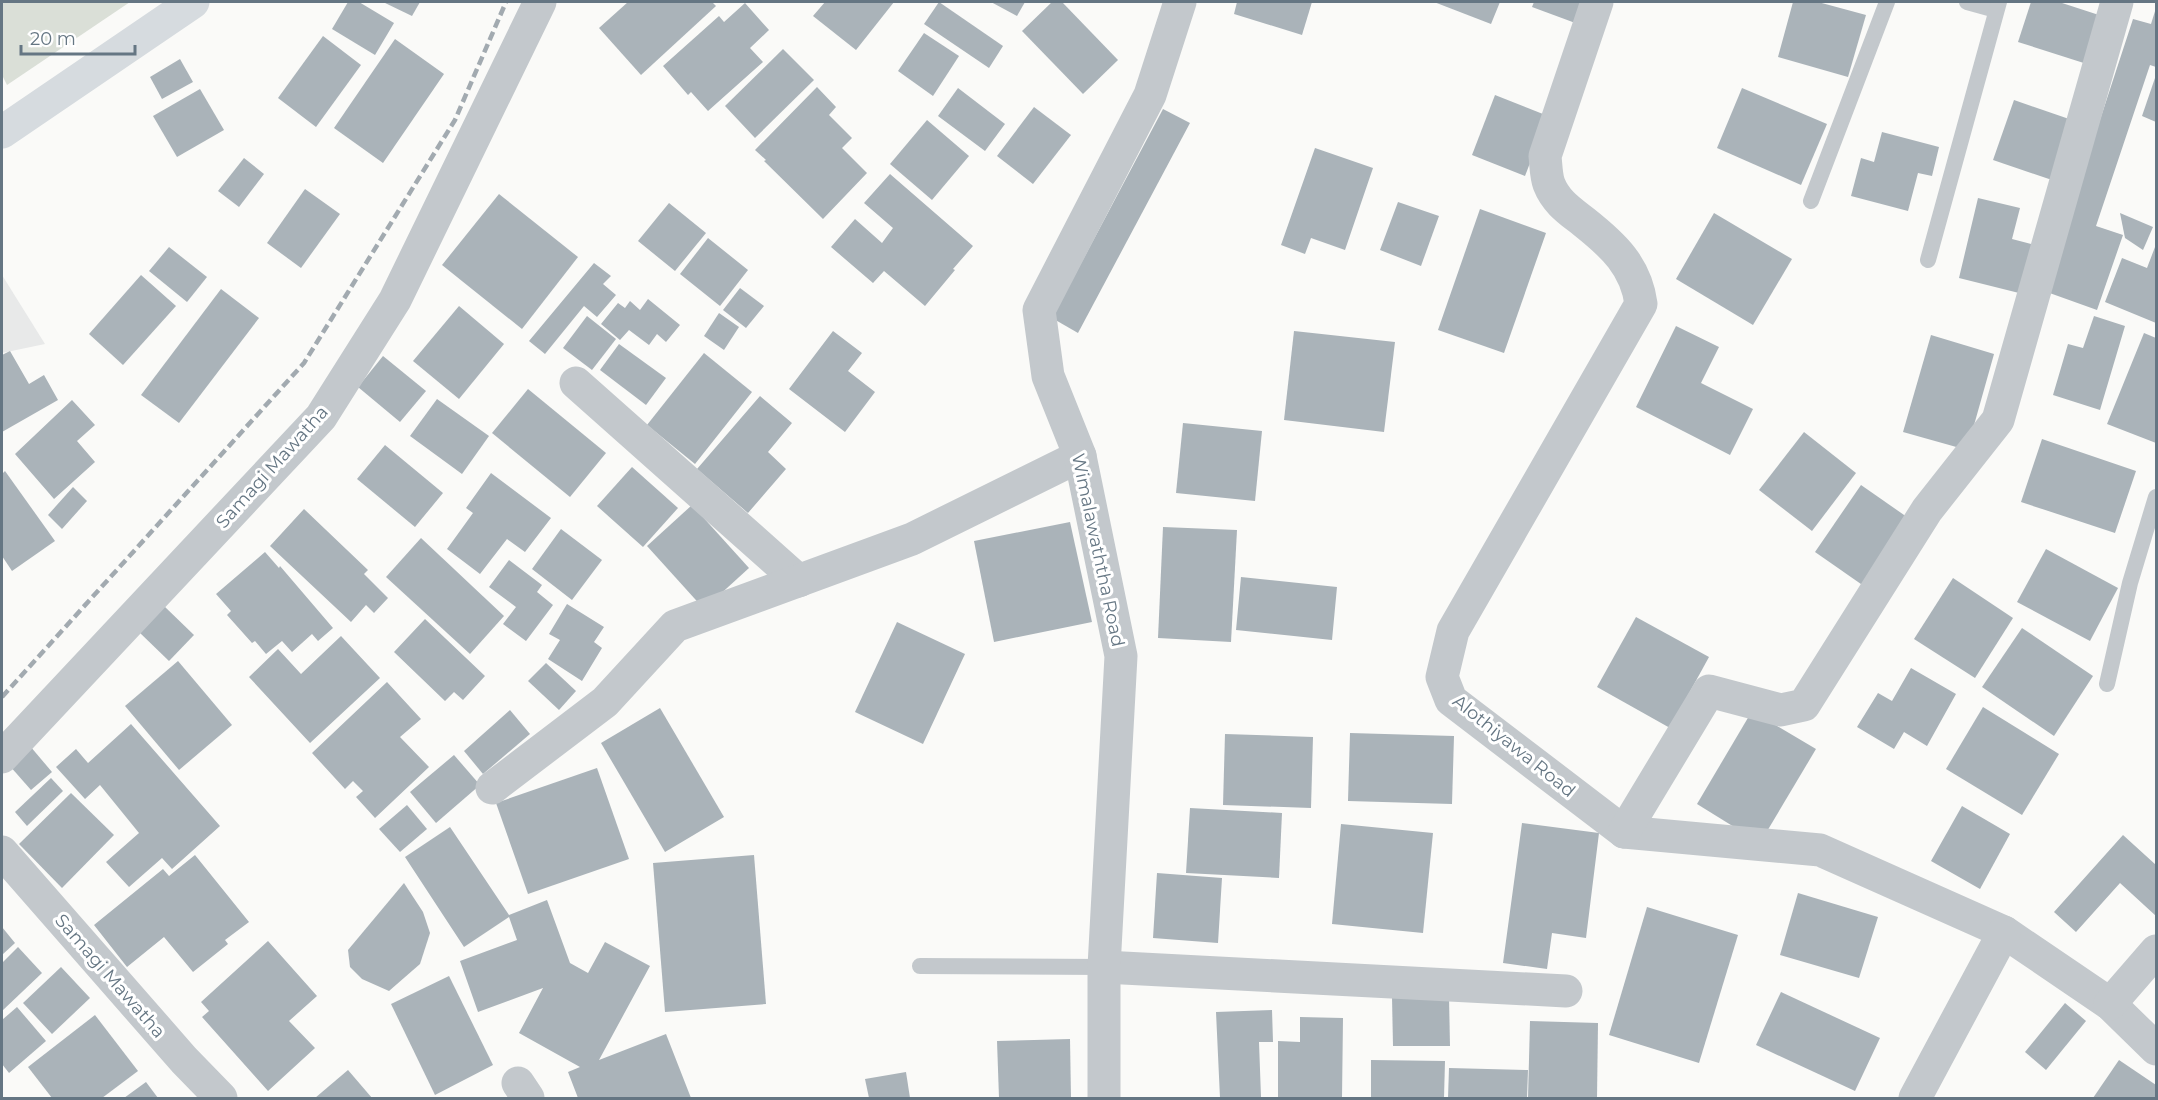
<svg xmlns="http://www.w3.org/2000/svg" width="2158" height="1100" font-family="Montserrat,sans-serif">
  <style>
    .built { fill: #e8e9e9 }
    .green { fill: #dadfd7 }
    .building { fill: #aab3b9 }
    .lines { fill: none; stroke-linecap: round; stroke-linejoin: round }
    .service { stroke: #c3c8cc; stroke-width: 16 }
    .minor { stroke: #c3c8cc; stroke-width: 33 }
    .primary { stroke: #d6dbdf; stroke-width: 33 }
    .rail { stroke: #a2aab0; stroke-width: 4.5; stroke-dasharray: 9 4.5; stroke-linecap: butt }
    .labels { text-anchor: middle; stroke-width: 6; stroke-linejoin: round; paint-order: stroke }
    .street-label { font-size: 18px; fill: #657683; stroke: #fff }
  </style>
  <rect width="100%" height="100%" fill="#fafaf8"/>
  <path class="built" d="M 2,275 L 45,344 L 2,353 Z"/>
  <path class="green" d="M 2,2 L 130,2 L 7,85 L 2,75 Z"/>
  <g class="building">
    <path d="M 348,2 L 359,2 L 394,23 L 375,55 L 332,29 Z"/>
    <path d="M 383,2 L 420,2 L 412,16 Z"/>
    <path d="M 628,2 L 712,2 L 716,6 L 641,75 L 599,28 Z"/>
    <path d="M 825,2 L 894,2 L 856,50 L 813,16 Z"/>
    <path d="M 939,2 L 1003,46 L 989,68 L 924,24 Z"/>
    <path d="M 991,2 L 1025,2 L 1017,16 Z"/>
    <path d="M 1052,2 L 1062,2 L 1118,60 L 1083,94 L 1022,31 Z"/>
    <path d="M 1237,2 L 1312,2 L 1302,35 L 1234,14 Z"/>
    <path d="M 1434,2 L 1500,2 L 1491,24 Z"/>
    <path d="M 1534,2 L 1586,2 L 1578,24 L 1532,7 Z"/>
    <path d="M 1793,2 L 1818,2 L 1866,15 L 1848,77 L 1778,57 Z"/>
    <path d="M 2031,2 L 2059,2 L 2105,17 L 2090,65 L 2018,42 Z"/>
    <path d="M 745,3 L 769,30 L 750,48 L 763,62 L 708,111 L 691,92 L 688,95 L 663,66 L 719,16 L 724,22 Z"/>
    <path d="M 2156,8 L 2156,67 L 2150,65 L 2096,226 L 2123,235 L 2097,310 L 2044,291 L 2133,19 L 2151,24 Z"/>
    <path d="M 924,33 L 959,56 L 933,96 L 898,71 Z"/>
    <path d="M 323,36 L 361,65 L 316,127 L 278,98 Z"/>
    <path d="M 395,39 L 444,74 L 383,163 L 334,128 Z"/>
    <path d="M 783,49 L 814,80 L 755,138 L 725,106 Z"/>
    <path d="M 180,59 L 193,82 L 162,99 L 150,77 Z"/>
    <path d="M 2156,75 L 2156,122 L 2142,116 Z"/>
    <path d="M 817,87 L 836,107 L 829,115 L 852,138 L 842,148 L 867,173 L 823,219 L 764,161 L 766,160 L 755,150 Z"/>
    <path d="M 958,88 L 1005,124 L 985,151 L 938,116 Z"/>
    <path d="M 1742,88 L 1827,124 L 1801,185 L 1717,148 Z"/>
    <path d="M 200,89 L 224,130 L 177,157 L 153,116 Z"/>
    <path d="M 1495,95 L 1548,116 L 1525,176 L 1472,155 Z"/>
    <path d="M 2014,100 L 2072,120 L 2052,180 L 1993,160 Z"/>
    <path d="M 1034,107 L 1071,135 L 1033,184 L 997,156 Z"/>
    <path d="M 1163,109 L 1190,123 L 1078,333 L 1052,318 Z"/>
    <path d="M 927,120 L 969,156 L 932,200 L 890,164 Z"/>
    <path d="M 1882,132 L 1939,147 L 1932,176 L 1918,173 L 1908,211 L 1851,196 L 1861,158 L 1874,162 Z"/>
    <path d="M 1315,148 L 1373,168 L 1345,250 L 1311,238 L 1305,254 L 1281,245 Z"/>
    <path d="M 244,158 L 264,174 L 239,207 L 218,191 Z"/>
    <path d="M 890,174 L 973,246 L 953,269 L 955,270 L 925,306 L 884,271 L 873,283 L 831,247 L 855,219 L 882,243 L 893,228 L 864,203 Z"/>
    <path d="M 305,189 L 340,214 L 301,268 L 267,243 Z"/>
    <path d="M 499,194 L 578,257 L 522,329 L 442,265 Z"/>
    <path d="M 1978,198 L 2020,208 L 2012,239 L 2039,246 L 2027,295 L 1959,278 Z"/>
    <path d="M 1398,202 L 1439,216 L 1421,266 L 1380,250 Z"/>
    <path d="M 669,203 L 706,233 L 675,271 L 638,241 Z"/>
    <path d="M 1480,209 L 1546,233 L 1504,353 L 1438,330 Z"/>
    <path d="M 1714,213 L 1792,259 L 1753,325 L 1676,279 Z"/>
    <path d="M 2120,213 L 2153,227 L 2143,250 L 2125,238 Z"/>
    <path d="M 708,238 L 748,270 L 720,306 L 680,274 Z"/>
    <path d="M 169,247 L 207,277 L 187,302 L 149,271 Z"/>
    <path d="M 2155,247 L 2156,248 L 2156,323 L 2105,302 L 2122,258 L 2147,268 Z"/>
    <path d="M 594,263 L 611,276 L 603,284 L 616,295 L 597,317 L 584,306 L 545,354 L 529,341 Z"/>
    <path d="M 141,275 L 176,306 L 123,365 L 89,334 Z"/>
    <path d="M 740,288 L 764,306 L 746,328 L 723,310 Z"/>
    <path d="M 221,289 L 259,318 L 179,423 L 141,395 Z"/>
    <path d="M 648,299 L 680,325 L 666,342 L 657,334 L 649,345 L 629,330 L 620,340 L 601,324 L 618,303 L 625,308 L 630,301 L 640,310 Z"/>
    <path d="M 459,306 L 504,344 L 459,399 L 413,361 Z"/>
    <path d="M 719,313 L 739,327 L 724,350 L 704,336 Z"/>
    <path d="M 587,316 L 616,339 L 592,370 L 563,348 Z"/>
    <path d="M 2094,316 L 2125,326 L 2100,410 L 2053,395 L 2068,344 L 2083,348 Z"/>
    <path d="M 1676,326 L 1719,347 L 1701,383 L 1753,409 L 1730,455 L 1636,407 Z"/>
    <path d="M 833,331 L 862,353 L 848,371 L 875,392 L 845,432 L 789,389 Z"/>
    <path d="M 1294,331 L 1395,342 L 1384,432 L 1284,420 Z"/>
    <path d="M 2144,333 L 2156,338 L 2156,443 L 2107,424 Z"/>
    <path d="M 1931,335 L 1994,354 L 1967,450 L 1903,432 Z"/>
    <path d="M 619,344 L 666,378 L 646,405 L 600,370 Z"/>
    <path d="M 10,351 L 29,384 L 44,375 L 58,400 L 2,432 L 2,355 Z"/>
    <path d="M 704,353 L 752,392 L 695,464 L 647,425 Z"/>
    <path d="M 383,356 L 426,391 L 400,422 L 358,387 Z"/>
    <path d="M 528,389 L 606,453 L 570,497 L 492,433 Z"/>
    <path d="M 760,396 L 792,423 L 768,452 L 786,469 L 748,513 L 697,469 Z"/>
    <path d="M 437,399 L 489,436 L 462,474 L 410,436 Z"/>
    <path d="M 72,400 L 95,425 L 77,441 L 95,462 L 54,499 L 15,454 Z"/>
    <path d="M 1183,423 L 1262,431 L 1255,501 L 1176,493 Z"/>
    <path d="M 1804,432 L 1856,473 L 1812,531 L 1759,490 Z"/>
    <path d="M 2042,439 L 2136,471 L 2115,533 L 2021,502 Z"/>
    <path d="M 385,445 L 443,493 L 415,527 L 357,479 Z"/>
    <path d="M 632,467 L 678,508 L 643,547 L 597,506 Z"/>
    <path d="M 5,471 L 55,541 L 12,571 L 2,556 L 2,474 Z"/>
    <path d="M 491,473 L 551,518 L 525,552 L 507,539 L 480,574 L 447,549 L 473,513 L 466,508 Z"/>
    <path d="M 1861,485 L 1917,524 L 1871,591 L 1815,552 Z"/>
    <path d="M 73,487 L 87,501 L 62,529 L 48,515 Z"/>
    <path d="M 692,505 L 749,568 L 704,609 L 647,546 Z"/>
    <path d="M 304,509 L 368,570 L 364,574 L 388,598 L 374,613 L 366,605 L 351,622 L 270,546 Z"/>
    <path d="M 1070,522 L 1092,622 L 994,642 L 974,541 Z"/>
    <path d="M 1163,527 L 1237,530 L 1231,642 L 1158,638 Z"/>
    <path d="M 561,529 L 602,560 L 572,600 L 532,569 Z"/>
    <path d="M 421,538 L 504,616 L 470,654 L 386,577 Z"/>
    <path d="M 2046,549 L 2118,588 L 2090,641 L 2017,602 Z"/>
    <path d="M 265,552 L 279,568 L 280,566 L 333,628 L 318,641 L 312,634 L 292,652 L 282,641 L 266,654 L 255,641 L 252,643 L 227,615 L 231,611 L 216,594 Z"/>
    <path d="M 509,560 L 542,585 L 537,592 L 553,605 L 526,641 L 503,624 L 516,607 L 489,587 Z"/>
    <path d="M 1241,577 L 1337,587 L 1332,640 L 1236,630 Z"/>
    <path d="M 1953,578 L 2013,618 L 1975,678 L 1914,639 Z"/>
    <path d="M 567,604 L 604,627 L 594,642 L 602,648 L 582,681 L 548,659 L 560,640 L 549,634 Z"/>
    <path d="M 164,606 L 194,635 L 169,661 L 139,632 Z"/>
    <path d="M 1636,617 L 1709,657 L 1670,728 L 1597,687 Z"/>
    <path d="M 425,619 L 485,676 L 463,700 L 454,692 L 445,701 L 394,652 Z"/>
    <path d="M 897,622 L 965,654 L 923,744 L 855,712 Z"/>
    <path d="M 2022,628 L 2093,676 L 2054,736 L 1982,687 Z"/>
    <path d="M 341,636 L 380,678 L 310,743 L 249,677 L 278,649 L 301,674 Z"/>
    <path d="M 178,661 L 232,725 L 179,770 L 125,706 Z"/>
    <path d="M 546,663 L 576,691 L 559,710 L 528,681 Z"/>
    <path d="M 1911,668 L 1956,694 L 1927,746 L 1904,732 L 1894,749 L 1857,727 L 1878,693 L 1892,701 Z"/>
    <path d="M 387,682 L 421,719 L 400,737 L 429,767 L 375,818 L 356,797 L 363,791 L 353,781 L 345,789 L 312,753 Z"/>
    <path d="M 1983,707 L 2059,754 L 2022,815 L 1946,769 Z"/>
    <path d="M 660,708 L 724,817 L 665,852 L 601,743 Z"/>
    <path d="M 510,710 L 530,734 L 483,774 L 464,751 Z"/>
    <path d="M 1752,711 L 1816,749 L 1760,843 L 1697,804 Z"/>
    <path d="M 131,724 L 220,826 L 172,869 L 162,858 L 129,887 L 106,862 L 139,833 L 100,785 L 85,799 L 56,767 L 76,749 L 88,763 Z"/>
    <path d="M 1350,733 L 1454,736 L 1452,804 L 1348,801 Z"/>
    <path d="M 1225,734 L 1313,737 L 1311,808 L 1223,805 Z"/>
    <path d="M 30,746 L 52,772 L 31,790 L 9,765 Z"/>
    <path d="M 454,755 L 480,785 L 436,823 L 410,792 Z"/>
    <path d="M 597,768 L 629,859 L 528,894 L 496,803 Z"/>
    <path d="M 51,778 L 63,791 L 27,826 L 15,812 Z"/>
    <path d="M 71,793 L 114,835 L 62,888 L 19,844 Z"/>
    <path d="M 407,805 L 427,829 L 400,852 L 379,829 Z"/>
    <path d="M 1962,806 L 2010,834 L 1980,889 L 1931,861 Z"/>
    <path d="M 1190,808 L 1282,813 L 1279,878 L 1186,873 Z"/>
    <path d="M 1522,823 L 1599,833 L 1586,938 L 1552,933 L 1547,969 L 1503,963 Z"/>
    <path d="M 1341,824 L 1433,833 L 1423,933 L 1332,924 Z"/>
    <path d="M 450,827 L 509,915 L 547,900 L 570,963 L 588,973 L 605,942 L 650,966 L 599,1060 L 666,1034 L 691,1098 L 578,1098 L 568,1072 L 580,1067 L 519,1033 L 543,988 L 478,1012 L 460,961 L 517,940 L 509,917 L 464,947 L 405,857 Z"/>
    <path d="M 2123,835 L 2156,865 L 2156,916 L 2120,883 L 2076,932 L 2054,912 Z"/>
    <path d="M 195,855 L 249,922 L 225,940 L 228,944 L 193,972 L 164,937 L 127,967 L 94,925 L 163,869 L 169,876 Z"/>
    <path d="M 754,855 L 766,1004 L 665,1012 L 653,863 Z"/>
    <path d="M 1157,873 L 1222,878 L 1218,943 L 1153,938 Z"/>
    <path d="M 404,883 L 423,912 L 430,933 L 420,964 L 389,991 L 362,979 L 350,967 L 348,950 Z"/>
    <path d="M 1798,893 L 1878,917 L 1859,978 L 1780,955 Z"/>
    <path d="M 1647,907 L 1738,935 L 1699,1063 L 1609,1035 Z"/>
    <path d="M 2,927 L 15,943 L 2,955 Z"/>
    <path d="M 268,941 L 317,996 L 289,1021 L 315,1048 L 268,1091 L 202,1017 L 209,1011 L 201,1002 Z"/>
    <path d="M 18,947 L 42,973 L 2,1011 L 2,963 Z"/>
    <path d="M 61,967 L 90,998 L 52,1034 L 23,1003 Z"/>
    <path d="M 449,976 L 493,1065 L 435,1095 L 391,1004 Z"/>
    <path d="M 1781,992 L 1880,1038 L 1855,1091 L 1756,1045 Z"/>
    <path d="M 1449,996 L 1450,1046 L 1393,1046 L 1392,997 Z"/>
    <path d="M 2065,1003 L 2086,1021 L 2046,1070 L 2025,1052 Z"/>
    <path d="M 17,1007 L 46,1041 L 9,1073 L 2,1064 L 2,1020 Z"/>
    <path d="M 1272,1010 L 1273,1042 L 1259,1042 L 1261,1097 L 1220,1098 L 1216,1012 Z"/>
    <path d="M 95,1015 L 138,1071 L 102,1098 L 52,1098 L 28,1067 Z"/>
    <path d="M 1300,1017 L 1343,1018 L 1342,1098 L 1278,1098 L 1278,1041 L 1300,1042 Z"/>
    <path d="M 1530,1021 L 1598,1023 L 1597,1098 L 1528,1098 Z"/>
    <path d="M 1070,1039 L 1071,1098 L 999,1098 L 997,1041 Z"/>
    <path d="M 1371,1060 L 1445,1061 L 1444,1098 L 1371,1098 Z"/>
    <path d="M 2119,1060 L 2156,1085 L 2156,1098 L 2093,1098 Z"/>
    <path d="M 1449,1068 L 1528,1070 L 1527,1098 L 1448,1098 Z"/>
    <path d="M 348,1070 L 372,1098 L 315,1098 Z"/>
    <path d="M 906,1072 L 910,1098 L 869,1098 L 865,1079 Z"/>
    <path d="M 146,1082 L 158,1098 L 124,1098 Z"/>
  </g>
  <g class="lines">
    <g class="service">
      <path d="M 1967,2 L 1996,10"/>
      <path d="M 1811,201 L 1887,2"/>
      <path d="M 1928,260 L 1999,2"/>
      <path d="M 2107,684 L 2130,583 L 2156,497"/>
      <path d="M 920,966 L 1104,967"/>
    </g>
    <g class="minor">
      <path d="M 1597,2 L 1545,156 C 1546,165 1546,176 1549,184 C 1556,202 1570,211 1584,222 C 1613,245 1636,266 1641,304 L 1453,631 L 1442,677 L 1451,700 L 1624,832 L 1820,850 L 2004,932 L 2110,1004 L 2156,1049"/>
      <path d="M 576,383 L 799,581"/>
      <path d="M 2,757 L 321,417 L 395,300 L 540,2"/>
      <path d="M 492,788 L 605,702 L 675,626 L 912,539 L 1080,456"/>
      <path d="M 1624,832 L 1709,691 L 1781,710 L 1804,705 L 1927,510 L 1998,420 L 2117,2"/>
      <path d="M 2,852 L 184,1060 L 221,1098"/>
      <path d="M 1104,967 L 1566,991"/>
      <path d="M 2110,1004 L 2156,951"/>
      <path d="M 518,1083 L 528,1098"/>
      <path d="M 1104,1098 L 1104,967 L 1121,656 L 1080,456 L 1048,376 L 1039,310 L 1150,95 L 1180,2"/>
      <path d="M 1915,1098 L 2004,932"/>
    </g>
    <path class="primary" d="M 2,132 L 193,2"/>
    <path class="rail" d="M 2,697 L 304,363 L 455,120 L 506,2"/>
  </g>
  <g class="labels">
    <g class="street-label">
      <text transform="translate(272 467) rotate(-48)" y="6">Samagi Mawatha</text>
      <text transform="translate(1098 550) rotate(78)" y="6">Wimalawaththa Road</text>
      <text transform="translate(1514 746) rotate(39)" y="6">Alothiyawa Road</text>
      <text transform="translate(110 976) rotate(49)" y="6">Samagi Mawatha</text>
    </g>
  </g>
  <rect width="2158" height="1100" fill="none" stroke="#657683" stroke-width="6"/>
  <path d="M21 45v9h114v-9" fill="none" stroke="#657683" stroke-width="3"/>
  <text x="30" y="45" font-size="18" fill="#657683" stroke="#ffffff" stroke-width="4.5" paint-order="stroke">20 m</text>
</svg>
